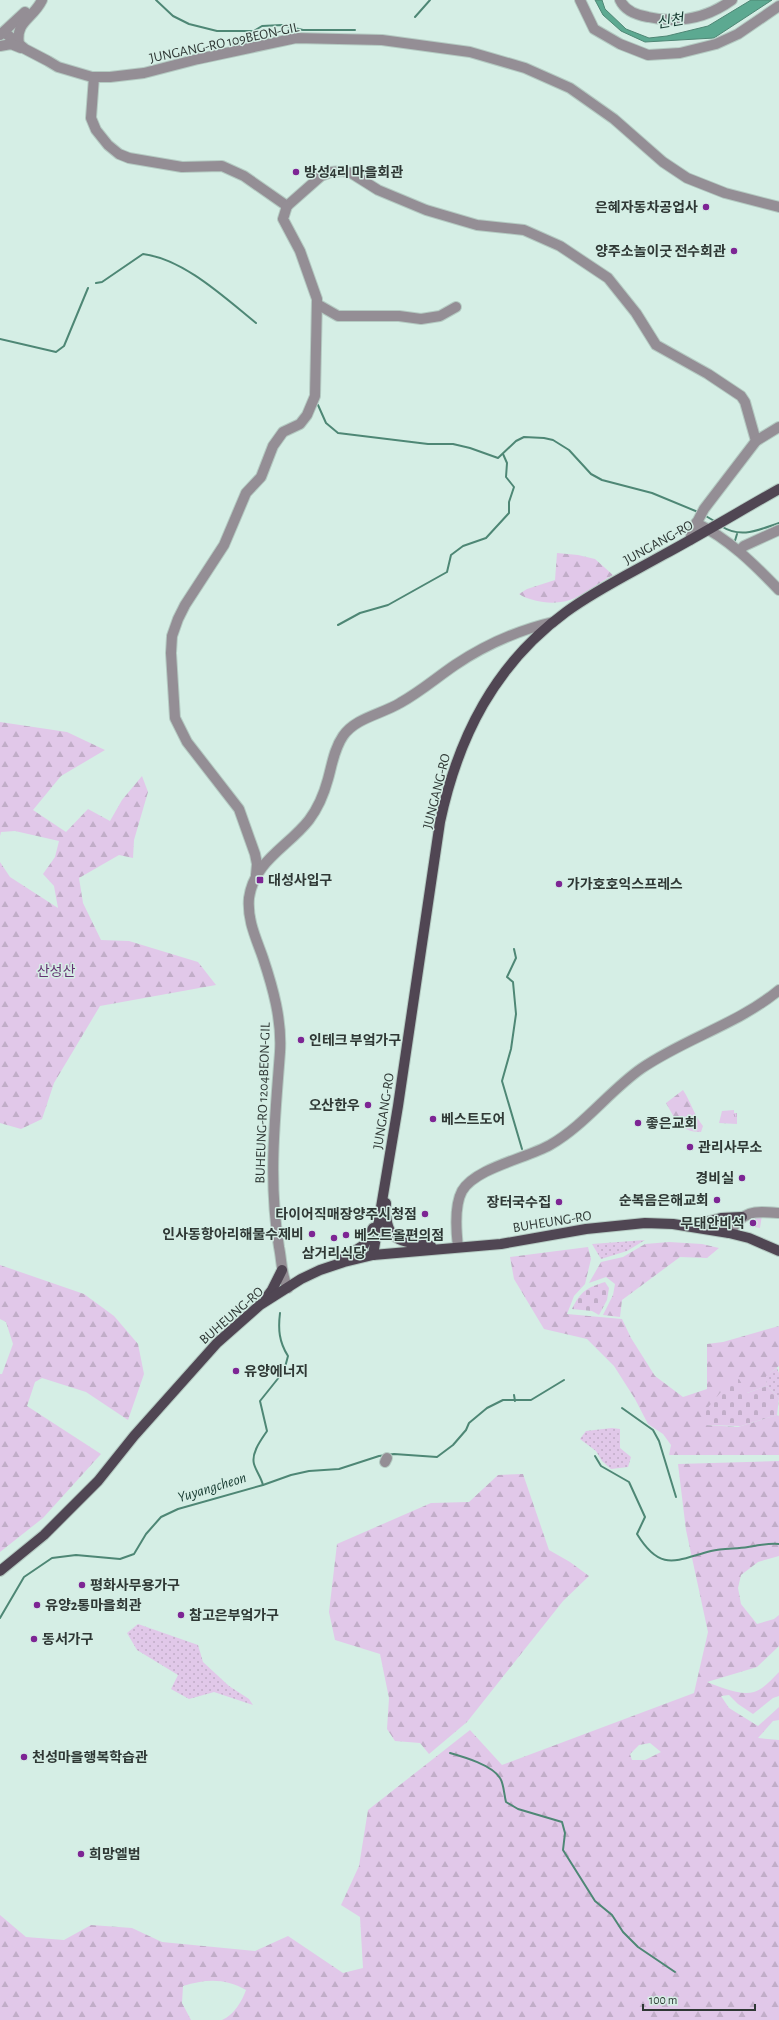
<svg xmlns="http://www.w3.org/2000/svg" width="779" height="2020" font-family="'Alegreya Sans','Noto Sans KR',sans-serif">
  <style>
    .grass { fill: url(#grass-dots) }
    .forest { fill: url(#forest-firs); fill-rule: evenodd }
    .cemetery { fill: url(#cemetery-stones) }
    .park { fill: url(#park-tufts) }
    .water { fill: #5ca991; stroke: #4e8775 }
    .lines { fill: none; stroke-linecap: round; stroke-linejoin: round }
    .stream { stroke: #4e8775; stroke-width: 2 }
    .minor-casing { stroke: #b4cac2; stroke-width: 12 }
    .major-casing { stroke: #b4cac2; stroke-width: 12 }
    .minor { stroke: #948e95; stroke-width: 10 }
    .major { stroke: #504653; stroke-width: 10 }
    .poi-dot { fill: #7d2594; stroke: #d5eee5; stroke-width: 1.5 }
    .labels { text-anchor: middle; stroke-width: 3; stroke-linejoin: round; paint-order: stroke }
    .street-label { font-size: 14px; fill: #2f3835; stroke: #d5eee5 }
    .poi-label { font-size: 14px; font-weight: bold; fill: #2f3835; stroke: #d5eee5; text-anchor: start }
    .park-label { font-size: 14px; fill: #643372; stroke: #d5eee5 }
    .water-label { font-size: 15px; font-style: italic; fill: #163a30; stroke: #d5eee5 }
  </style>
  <defs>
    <pattern id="grass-dots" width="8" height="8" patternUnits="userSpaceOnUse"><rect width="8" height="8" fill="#e1c8e9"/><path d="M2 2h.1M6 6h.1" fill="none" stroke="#c1adc8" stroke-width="1.8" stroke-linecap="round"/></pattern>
    <pattern id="forest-firs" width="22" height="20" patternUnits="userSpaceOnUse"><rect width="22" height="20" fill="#e1c8e9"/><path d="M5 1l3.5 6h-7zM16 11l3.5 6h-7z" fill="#c1adc8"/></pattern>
    <pattern id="cemetery-stones" width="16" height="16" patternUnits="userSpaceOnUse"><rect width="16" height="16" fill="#e1c8e9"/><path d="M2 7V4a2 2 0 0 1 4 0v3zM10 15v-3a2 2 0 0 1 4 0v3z" fill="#c1adc8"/></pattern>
    <pattern id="park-tufts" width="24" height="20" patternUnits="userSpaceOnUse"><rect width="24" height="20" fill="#e1c8e9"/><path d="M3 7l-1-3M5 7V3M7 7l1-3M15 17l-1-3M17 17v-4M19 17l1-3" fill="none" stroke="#c1adc8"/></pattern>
  </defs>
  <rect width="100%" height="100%" fill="#d5eee5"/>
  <g class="grass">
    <path d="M 645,1240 L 627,1251 L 601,1259 L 592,1244 Z"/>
    <path d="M 777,1368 L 779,1373 L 779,1398 L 767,1386 L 765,1376 Z"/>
    <path d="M 612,1428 L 620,1429 L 620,1448 L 631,1457 L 628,1467 L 611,1469 L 602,1461 L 596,1451 L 580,1439 L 586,1431 Z"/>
    <path d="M 138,1624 L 198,1645 L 203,1662 L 229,1686 L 249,1699 L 253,1705 L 214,1692 L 189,1699 L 171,1689 L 178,1675 L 137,1650 L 127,1633 Z"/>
  </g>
  <g class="forest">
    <path d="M 557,553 L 578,555 L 595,559 L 613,575 C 600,582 588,592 575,598 C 559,606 533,603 519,594 L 527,589 L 555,580 Z"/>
    <path d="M 0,722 L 67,732 L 105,750 L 61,776 L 33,810 L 66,832 L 88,809 L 110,821 L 122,800 L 142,776 L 148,792 L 134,840 L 133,858 L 119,855 L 79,878 L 83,903 L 101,940 L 129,941 L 198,962 L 216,985 L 100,1006 L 54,1083 L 42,1119 L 21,1129 L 0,1123 L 0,862 L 10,877 L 58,908 L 54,886 L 43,874 L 55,857 L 59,841 L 15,831 L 1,832 L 0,836 Z"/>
    <path d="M 683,1090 C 691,1102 694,1115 703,1126 L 701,1132 C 679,1132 676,1120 666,1103 Z"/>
    <path d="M 762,1215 L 760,1228 L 749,1226 L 754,1217 Z"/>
    <path d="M 669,1242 L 702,1244 L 719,1248 L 707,1258 L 680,1257 L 622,1300 L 620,1317 L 603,1315 L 613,1295 L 615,1284 L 606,1277 L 589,1283 L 601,1262 L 623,1257 L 645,1244 Z"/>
    <path d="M 588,1247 L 591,1259 L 585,1284 L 574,1296 L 567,1314 L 622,1319 L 631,1338 L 655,1376 L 683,1397 L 707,1389 L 707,1344 L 723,1342 L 779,1326 L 779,1366 L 766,1376 L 767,1386 L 747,1393 L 706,1425 L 738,1427 L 777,1415 L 779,1416 L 779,1455 L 669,1455 L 671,1445 L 663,1434 L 648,1424 L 635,1399 L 614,1366 L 587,1339 L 544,1329 L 514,1279 L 510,1257 Z"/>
    <path d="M 0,1265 L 84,1294 L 114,1316 L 138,1344 L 144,1374 L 128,1420 L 86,1392 L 42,1378 L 35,1382 L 27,1406 L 101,1454 L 43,1518 L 0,1552 L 0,1374 L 2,1374 L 13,1344 L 6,1322 L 0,1319 Z"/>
    <path d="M 779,1461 L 779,1556 L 758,1562 L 741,1575 L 738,1588 L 741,1604 L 757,1624 L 774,1619 L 779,1615 L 779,1646 L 757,1667 L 707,1682 C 720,1687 740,1696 754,1692 C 764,1689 772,1679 779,1672 L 779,1696 L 773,1698 L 753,1714 L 738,1704 L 729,1695 L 721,1696 L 729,1708 L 758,1726 L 779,1707 L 779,1720 L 773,1721 L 758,1738 L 779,1740 L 779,2020 L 222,2020 C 234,2015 242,2001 246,1990 C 225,1978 206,1979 183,1986 L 182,2003 L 191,2020 L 0,2020 L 0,1915 L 26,1937 L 64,1940 L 91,1925 L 132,1928 L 162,1942 L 255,1951 L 288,1936 L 343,1973 L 363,1968 L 360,1917 L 341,1905 L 359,1866 L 368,1810 L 470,1730 L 502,1765 L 694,1693 L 708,1632 L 686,1530 L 678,1464 ZM 650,1743 L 661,1752 L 645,1760 L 632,1760 L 630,1754 L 639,1745 Z"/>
    <path d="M 523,1474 L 549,1550 L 570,1562 L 589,1576 L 563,1601 L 467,1722 L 429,1754 L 420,1743 L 395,1741 L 387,1729 L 389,1698 L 380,1654 L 335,1640 L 329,1612 L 337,1544 L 431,1503 L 469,1502 L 498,1475 Z"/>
  </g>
  <g class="cemetery">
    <path d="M 605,1282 L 609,1288 L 607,1300 L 599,1315 L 592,1311 L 572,1309 C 581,1291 586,1288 605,1282 Z"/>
    <path d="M 739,1379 L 747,1393 L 767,1386 L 779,1398 L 777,1415 L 741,1426 L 706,1425 L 705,1411 L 731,1380 Z"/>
  </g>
  <path class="park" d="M 734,1110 L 734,1113 L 737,1113 L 737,1124 L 719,1123 L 722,1111 Z"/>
  <path class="water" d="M 595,0 L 602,0 L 605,9 L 626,29 L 649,38 L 667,36 L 708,26 L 751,0 L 772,0 L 714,38 L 645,42 L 621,31 L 603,15 Z"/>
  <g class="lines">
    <g class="stream">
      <path d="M 156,0 L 173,16 L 189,24 L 217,31 L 254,31 L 262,26 L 282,25 L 303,30 L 355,30"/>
      <path d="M 415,17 L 430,0"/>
      <path d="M 96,283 L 102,282 L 143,254 C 184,259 225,298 256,323"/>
      <path d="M 0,339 L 56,352 L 64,346 L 88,288"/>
      <path d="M 318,405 L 326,423 L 338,433 L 428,444 L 453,444 L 470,448 L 498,458 L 516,441 L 524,437 L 544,438 L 553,440 L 569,450 L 591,474 L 602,480 L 652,493 L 698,512"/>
      <path d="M 704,515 L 716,522"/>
      <path d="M 721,526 C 741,539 758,530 779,523"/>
      <path d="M 734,544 L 737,534"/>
      <path d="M 338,625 L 360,613 L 388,605 L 447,572 L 451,555 L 463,546 L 486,538 L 509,513 L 509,502 L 514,487 L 506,477 L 507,463 L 503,454"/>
      <path d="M 514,949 L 516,958 L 507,977 L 513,982 L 516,1014 L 511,1049 L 502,1081 L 522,1149"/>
      <path d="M 514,1395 L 515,1401"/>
      <path d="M 622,1408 L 653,1430 L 659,1441 L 676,1497"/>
      <path d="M 595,1456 L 601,1466 L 629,1482 L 645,1517 L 637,1534 C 661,1573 676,1560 711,1551 C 723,1548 736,1549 748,1547 C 759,1545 768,1543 779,1544"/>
      <path d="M 263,1485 C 261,1477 256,1471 254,1464 C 251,1453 261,1440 267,1431 L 260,1401 L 284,1371 L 288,1356 C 279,1342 278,1329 280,1313"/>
      <path d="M 0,1618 L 24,1577 L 52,1558 L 76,1555 L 120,1559 L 134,1554 L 146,1534 L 161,1517 L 178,1509 L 263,1485 L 291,1475 L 309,1471 L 339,1469 L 379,1456 L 394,1454 L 437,1457 L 453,1445 L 466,1430 L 469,1423 L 487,1408 L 503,1400 L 531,1400 L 564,1380"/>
      <path d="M 450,1753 C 464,1757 492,1765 500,1778 C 504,1784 504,1795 506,1802 L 518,1809 L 562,1822 L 565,1833 L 563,1850 L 595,1901 L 612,1915 L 623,1932 L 638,1947 L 675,1972"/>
    </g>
    <g class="minor-casing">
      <g id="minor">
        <path d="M 580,0 L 594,29 L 620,44 L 648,55 L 680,53 L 716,44 L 738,34 L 779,6"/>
        <path d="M 620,0 C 625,11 636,15 648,17 C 678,24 707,18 732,0"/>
        <path d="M 4,32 L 25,49 L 48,61 L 58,67 L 92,77 L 110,77 L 144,73 L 198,59 L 296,38 L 382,40 L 470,52 L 525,68 L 570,88 L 614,119 L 663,162 L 687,178 L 725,193 L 779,207"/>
        <path d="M 0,35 L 25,12"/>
        <path d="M 19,44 C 15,21 33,19 42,0"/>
        <path d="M 0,46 L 11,44 L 21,48"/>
        <path d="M 94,77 L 91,118 L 96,130 L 108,145 L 119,154 L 129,158 L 182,167 L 222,166 L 244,176 L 287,206"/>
        <path d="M 287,206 L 321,176 L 331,172 L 342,171 L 351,173 L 378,190 L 426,210 L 477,225 L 524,230 L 560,246 L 608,278 L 636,313 L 656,345 L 708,374 L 741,396 L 745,402 L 756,441"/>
        <path d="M 317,304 L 338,316 L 399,316 L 421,319 L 440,316 L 456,307"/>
        <path d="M 696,523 C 728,538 755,565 779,590"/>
        <path d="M 690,540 L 693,530 L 704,509 L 756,441 L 779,427"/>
        <path d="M 739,551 L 744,546 L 779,530"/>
        <path d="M 256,875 L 257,864 L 255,854 L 239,809 L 187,742 L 175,718 L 171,653 L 172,636 L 178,619 L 185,605 L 224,545 L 246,493 L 261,477 L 273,446 L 283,432 L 300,424 L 307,415 L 315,396 L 317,299 L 300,251 L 283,219 L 287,206"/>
        <path d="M 729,1233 C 744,1210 753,1211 779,1213"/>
        <path d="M 458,1247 C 456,1230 454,1206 462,1191 C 475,1168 527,1158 550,1145 C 585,1125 610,1090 642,1068 C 686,1038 738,1024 779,990"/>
        <path d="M 288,1288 C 281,1275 282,1261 279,1247 C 268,1179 275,1120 280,1052 C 282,1020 273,988 263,958 C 256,938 247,920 249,898 C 254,861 288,847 309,820 C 318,808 324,794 328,779 C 332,765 334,749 343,736 C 355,718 382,714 400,703 C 420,692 436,678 455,665 C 485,645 519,630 553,622"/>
        <path d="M 385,1462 L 387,1458"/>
      </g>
    </g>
    <g class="major-casing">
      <g id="major">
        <path d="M 386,1203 C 384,1242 399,1241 431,1246"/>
        <path d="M 695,1225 L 721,1218 L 742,1217"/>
        <path d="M 373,1255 L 398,1106 L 440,822 C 458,737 495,664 566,612 C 596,590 631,573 663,555 C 702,534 740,511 779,489"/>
        <path d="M 342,1259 L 364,1245 L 373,1228"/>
        <path d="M 266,1298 L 272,1290 L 282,1270"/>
        <path d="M 0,1571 L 44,1535 L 98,1481 L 134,1436 L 217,1343 L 260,1305 L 301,1279 L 320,1270 L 344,1262 L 373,1255 L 501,1244 L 586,1229 L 645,1223 L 673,1224 L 729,1233 L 749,1238 L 779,1251"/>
      </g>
    </g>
    <use href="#minor" class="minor"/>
    <use href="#major" class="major"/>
  </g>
  <g class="poi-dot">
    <circle cx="296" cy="172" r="4"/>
    <circle cx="706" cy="207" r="4"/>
    <circle cx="734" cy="251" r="4"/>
    <rect x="256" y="876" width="8" height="8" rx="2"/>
    <circle cx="559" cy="884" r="4"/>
    <circle cx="301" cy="1040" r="4"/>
    <circle cx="368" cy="1105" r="4"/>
    <circle cx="433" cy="1119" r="4"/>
    <circle cx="638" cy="1123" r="4"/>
    <circle cx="690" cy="1147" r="4"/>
    <circle cx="742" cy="1178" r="4"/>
    <circle cx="717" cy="1200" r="4"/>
    <circle cx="559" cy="1202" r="4"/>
    <circle cx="425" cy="1214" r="4"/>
    <circle cx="753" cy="1223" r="4"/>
    <circle cx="312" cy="1234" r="4"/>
    <circle cx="346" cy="1235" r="4"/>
    <circle cx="334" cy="1238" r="4"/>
    <circle cx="236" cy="1371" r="4"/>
    <circle cx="82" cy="1585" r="4"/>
    <circle cx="37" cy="1605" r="4"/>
    <circle cx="181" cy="1615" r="4"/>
    <circle cx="34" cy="1639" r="4"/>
    <circle cx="24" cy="1757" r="4"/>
    <circle cx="81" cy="1854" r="4"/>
  </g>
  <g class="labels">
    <g class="street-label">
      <text transform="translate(224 42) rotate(-12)" y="5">JUNGANG-RO 109BEON-GIL</text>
      <text transform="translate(658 542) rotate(-29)" y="5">JUNGANG-RO</text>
      <text transform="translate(436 791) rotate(-76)" y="5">JUNGANG-RO</text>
      <text transform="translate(262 1103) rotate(-88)" y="5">BUHEUNG-RO 1204BEON-GIL</text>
      <text transform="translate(383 1111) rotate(-81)" y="5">JUNGANG-RO</text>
      <text transform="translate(552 1221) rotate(-9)" y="5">BUHEUNG-RO</text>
      <text transform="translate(231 1315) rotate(-41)" y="5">BUHEUNG-RO</text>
    </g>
    <g class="poi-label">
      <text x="304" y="177">방성4리 마을회관</text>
      <text x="698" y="212" text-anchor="end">은혜자동차공업사</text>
      <text x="726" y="256" text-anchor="end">양주소놀이굿 전수회관</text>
      <text x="268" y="885">대성사입구</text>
      <text x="567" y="889">가가호호익스프레스</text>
      <text x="309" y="1045">인테크 부엌가구</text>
      <text x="360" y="1110" text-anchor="end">오산한우</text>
      <text x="441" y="1124">베스트도어</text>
      <text x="646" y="1128">좋은교회</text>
      <text x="698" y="1152">관리사무소</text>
      <text x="734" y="1183" text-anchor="end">경비실</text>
      <text x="709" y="1205" text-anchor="end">순복음은해교회</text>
      <text x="551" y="1207" text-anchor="end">장터국수집</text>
      <text x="417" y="1219" text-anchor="end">타이어직매장양주시청점</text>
      <text x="745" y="1228" text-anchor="end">무태안비석</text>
      <text x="304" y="1239" text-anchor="end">인사동항아리해물수제비</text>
      <text x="354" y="1240">베스트올편의점</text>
      <text x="334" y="1258" text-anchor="middle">삼거리식당</text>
      <text x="244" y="1376">유양에너지</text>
      <text x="90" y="1590">평화사무용가구</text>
      <text x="45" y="1610">유양2통마을회관</text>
      <text x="189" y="1620">참고은부엌가구</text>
      <text x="42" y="1644">동서가구</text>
      <text x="32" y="1762">천성마을행복학습관</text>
      <text x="89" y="1859">희망엘범</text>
    </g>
    <g class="park-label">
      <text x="56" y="976">산성산</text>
    </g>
    <g class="water-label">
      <text transform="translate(670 21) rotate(-10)" y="5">신천</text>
      <text transform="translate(212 1487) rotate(-17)" y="5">Yuyangcheon</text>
    </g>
  </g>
  <path d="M643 2004v6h112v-6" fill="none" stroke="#2f3835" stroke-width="2"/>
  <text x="649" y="2004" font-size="12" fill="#2f3835" stroke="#d5eee5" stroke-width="3" paint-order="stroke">100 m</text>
</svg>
